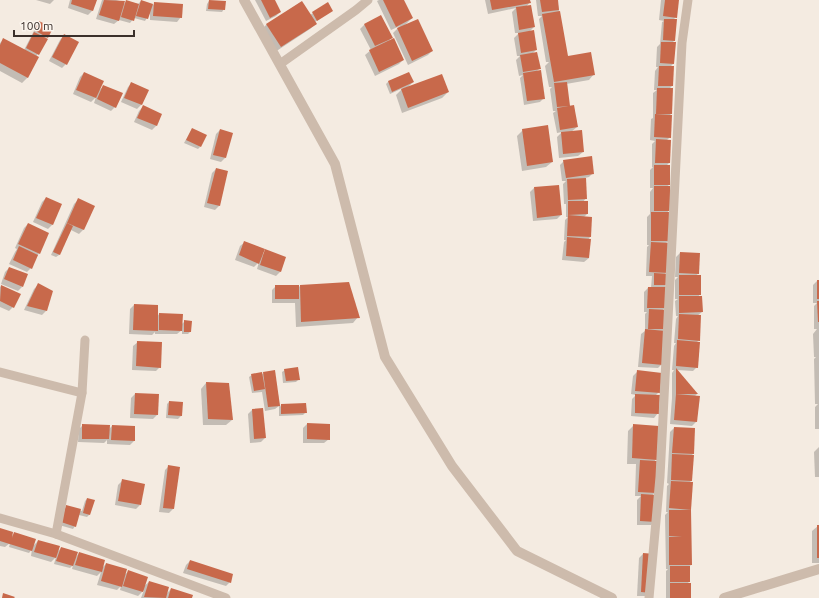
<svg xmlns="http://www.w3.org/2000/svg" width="819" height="598" font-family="Ubuntu,sans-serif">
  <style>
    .shadow { fill: #0003 }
    .building { fill: #c8694b }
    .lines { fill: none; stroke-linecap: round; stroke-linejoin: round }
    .minor { stroke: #cdbbac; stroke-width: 9 }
    .tertiary { stroke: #cdbbac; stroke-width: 10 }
  </style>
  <rect width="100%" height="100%" fill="#f4ebe1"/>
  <g class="shadow">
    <path d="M 36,0 L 54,0 L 50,4 Z"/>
    <path d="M 70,0 L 96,0 L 92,11 L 88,15 L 68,8 Z"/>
    <path d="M 102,0 L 116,0 L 123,2 L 123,5 L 126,1 L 138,4 L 141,1 L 153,5 L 155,3 L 181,17 L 177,22 L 150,20 L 150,13 L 145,21 L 134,18 L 130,23 L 119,20 L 114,24 L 96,19 Z"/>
    <path d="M 255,0 L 273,0 L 280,12 L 276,16 L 266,21 Z"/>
    <path d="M 379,0 L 403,0 L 412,18 L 405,25 L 432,51 L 428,55 L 408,65 L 393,33 L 400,26 L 391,30 L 377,1 Z"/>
    <path d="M 485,0 L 529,0 L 530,2 L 526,7 L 534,27 L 529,32 L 536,50 L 533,53 L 539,69 L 536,72 L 544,98 L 540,102 L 524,105 L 520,78 L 523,75 L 519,76 L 516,60 L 520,56 L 517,56 L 514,38 L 519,33 L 515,33 L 512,12 L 516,8 L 488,14 Z"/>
    <path d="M 536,0 L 557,0 L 567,55 L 594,74 L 589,80 L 566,84 L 569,107 L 577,127 L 571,132 L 583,152 L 578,156 L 559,158 L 557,137 L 562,132 L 557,133 L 553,113 L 556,111 L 553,111 L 550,89 L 552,87 L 549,87 L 545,66 L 549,62 L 546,62 L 539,19 L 542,16 L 538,16 Z"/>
    <path d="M 661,0 L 677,0 L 676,17 L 673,20 L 674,41 L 672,43 L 673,64 L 670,67 L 673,67 L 672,86 L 669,89 L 671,114 L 669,116 L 670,137 L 667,140 L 669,163 L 666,166 L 669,185 L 666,187 L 669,210 L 667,213 L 669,241 L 666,243 L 665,308 L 663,310 L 665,329 L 662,332 L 662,364 L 658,368 L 638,367 L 641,334 L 645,331 L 645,314 L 647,312 L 644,312 L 644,292 L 648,288 L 651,288 L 652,276 L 646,276 L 647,247 L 649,245 L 647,245 L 647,217 L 650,214 L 650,192 L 653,188 L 650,188 L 650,170 L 653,167 L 652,167 L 652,144 L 655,141 L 650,140 L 651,119 L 653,118 L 653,93 L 657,90 L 654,90 L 655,71 L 658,67 L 656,67 L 657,47 L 660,44 L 662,22 L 664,21 L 659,20 Z"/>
    <path d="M 209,1 L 224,9 L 222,12 L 206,11 L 207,4 Z"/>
    <path d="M 301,2 L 310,15 L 327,4 L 332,11 L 315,22 L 316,24 L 310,29 L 275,52 L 261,30 L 266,25 Z"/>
    <path d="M 381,16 L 392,37 L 387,43 L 403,60 L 399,64 L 375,76 L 365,55 L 371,50 L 360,29 L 364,25 Z"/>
    <path d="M 37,25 L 47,37 L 36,57 L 28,77 L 22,83 L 0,71 L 0,43 L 3,40 L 24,50 Z"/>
    <path d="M 64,35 L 66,64 L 62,68 L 49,61 L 60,40 Z"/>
    <path d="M 84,73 L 98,91 L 104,86 L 115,107 L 111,111 L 94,103 L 96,97 L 91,102 L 73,94 L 80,77 Z"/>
    <path d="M 409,73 L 413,82 L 408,87 L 448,92 L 442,98 L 402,113 L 396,95 L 403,88 L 390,94 L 386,84 L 388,82 Z"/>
    <path d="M 132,83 L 147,90 L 141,105 L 137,109 L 121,102 L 128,87 Z"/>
    <path d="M 143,107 L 161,115 L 156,126 L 152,130 L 134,122 L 139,111 Z"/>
    <path d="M 192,129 L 200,147 L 198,149 L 184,143 Z"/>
    <path d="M 220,130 L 225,158 L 221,162 L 210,159 L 216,134 Z"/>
    <path d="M 523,130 L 552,162 L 546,167 L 522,171 L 517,136 Z"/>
    <path d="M 564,161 L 593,173 L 589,177 L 585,178 L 586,198 L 583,202 L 587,202 L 587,214 L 584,217 L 590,237 L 588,240 L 589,258 L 584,262 L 562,260 L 564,242 L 566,240 L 564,240 L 565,220 L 568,217 L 566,217 L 566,204 L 564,204 L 563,184 L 566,181 L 562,181 L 560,165 Z"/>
    <path d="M 216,169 L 219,206 L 215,210 L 204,207 L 212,173 Z"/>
    <path d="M 558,186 L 561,215 L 557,219 L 533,221 L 530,192 L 534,188 Z"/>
    <path d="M 46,198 L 61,205 L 52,225 L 48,229 L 33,222 L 42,202 Z"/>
    <path d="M 78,200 L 93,206 L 83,230 L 79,234 L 71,230 L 59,255 L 56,257 L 51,255 L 74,204 Z"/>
    <path d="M 28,224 L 39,253 L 31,268 L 27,272 L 9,264 L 15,252 L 17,249 L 15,248 L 24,228 Z"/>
    <path d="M 245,242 L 262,255 L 266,251 L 285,258 L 280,272 L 276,276 L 257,269 L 259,262 L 254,267 L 235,260 L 240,246 Z"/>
    <path d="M 680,253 L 698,274 L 695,276 L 700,294 L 698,297 L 702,312 L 697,316 L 699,340 L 696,343 L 697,367 L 693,371 L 677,370 L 697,394 L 694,397 L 696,422 L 692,426 L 670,424 L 672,398 L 672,373 L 674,370 L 672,370 L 674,346 L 676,343 L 674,343 L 676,319 L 678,316 L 676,316 L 675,301 L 678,299 L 675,299 L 675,280 L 678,277 L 675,277 L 676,257 Z"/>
    <path d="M 9,268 L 22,287 L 18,291 L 1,284 L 5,272 Z"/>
    <path d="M 817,281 L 819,281 L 819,429 L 815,429 L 815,407 L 818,404 L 815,404 L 814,359 L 816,357 L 814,357 L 813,334 L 817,329 L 814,329 L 814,306 L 817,303 L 813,303 L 813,285 Z"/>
    <path d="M 38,285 L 46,311 L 42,315 L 24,310 L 34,289 Z"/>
    <path d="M 1,286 L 13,307 L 9,311 L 0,307 L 0,287 Z"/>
    <path d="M 276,286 L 298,288 L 300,286 L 358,317 L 353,323 L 296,327 L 295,303 L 272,303 L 272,290 Z"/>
    <path d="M 134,305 L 157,317 L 159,314 L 181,325 L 185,321 L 190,332 L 188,334 L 182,334 L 182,330 L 177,334 L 155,334 L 155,332 L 152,335 L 129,334 L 130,309 Z"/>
    <path d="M 138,342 L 160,367 L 156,371 L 132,370 L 133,346 Z"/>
    <path d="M 285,370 L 299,379 L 296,382 L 283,383 L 282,372 Z"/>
    <path d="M 274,371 L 280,407 L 281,405 L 306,412 L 303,415 L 279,416 L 279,406 L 275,409 L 265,411 L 262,392 L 252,393 L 249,377 L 252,375 L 261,375 L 264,373 Z"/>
    <path d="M 637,372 L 659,392 L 655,396 L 658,413 L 654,418 L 631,416 L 632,399 L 636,395 L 631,394 L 633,376 Z"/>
    <path d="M 206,383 L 232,420 L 226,425 L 203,425 L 201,389 Z"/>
    <path d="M 135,394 L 157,415 L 153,419 L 130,418 L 131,398 Z"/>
    <path d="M 169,402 L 182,403 L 181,416 L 178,419 L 166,418 L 167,404 Z"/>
    <path d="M 262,409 L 265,438 L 261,442 L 250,443 L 248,414 L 252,410 Z"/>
    <path d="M 307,424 L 329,439 L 324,443 L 303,443 L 303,428 Z"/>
    <path d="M 83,425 L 109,429 L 112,426 L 134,441 L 130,445 L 107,444 L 107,440 L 104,443 L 78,442 L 79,429 Z"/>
    <path d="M 634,425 L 656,459 L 654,462 L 655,492 L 652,496 L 655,521 L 651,525 L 637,525 L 637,500 L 641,496 L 635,496 L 636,464 L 627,464 L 628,431 Z"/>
    <path d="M 674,428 L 694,429 L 693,454 L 691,456 L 691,481 L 689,483 L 690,509 L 688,511 L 691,511 L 691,565 L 688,567 L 689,582 L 687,584 L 690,598 L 666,598 L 666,571 L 668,569 L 666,569 L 665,515 L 668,512 L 666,512 L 667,486 L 669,484 L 667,483 L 670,432 Z"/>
    <path d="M 819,447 L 819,477 L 815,477 L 814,452 Z"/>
    <path d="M 169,466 L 173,509 L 169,513 L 159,512 L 165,470 Z"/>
    <path d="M 123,480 L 140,505 L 136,509 L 115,505 L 118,485 Z"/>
    <path d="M 87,499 L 89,515 L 87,517 L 79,515 L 75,526 L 73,529 L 59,525 L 67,506 L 82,511 L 85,501 Z"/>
    <path d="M 818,526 L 819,526 L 819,563 L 812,563 L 812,531 Z"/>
    <path d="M 0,529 L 11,537 L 14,534 L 33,546 L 38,541 L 57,552 L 61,548 L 75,558 L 79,553 L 102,568 L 106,564 L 123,576 L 129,571 L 143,587 L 149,582 L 166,594 L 171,589 L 191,598 L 141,598 L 144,590 L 138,596 L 120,590 L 121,586 L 117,590 L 97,585 L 101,572 L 97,576 L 72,569 L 73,565 L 70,568 L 54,564 L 56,557 L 51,562 L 31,556 L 32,549 L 29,553 L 9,547 L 10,543 L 5,547 L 0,546 Z"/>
    <path d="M 643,554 L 647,596 L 637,596 L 639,558 Z"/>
    <path d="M 190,561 L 230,582 L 226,586 L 183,573 L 186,565 Z"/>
  </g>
  <g class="building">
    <path d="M 72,0 L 97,0 L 93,11 L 71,4 Z"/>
    <path d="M 104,0 L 125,1 L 119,21 L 99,15 Z"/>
    <path d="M 126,0 L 139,4 L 134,21 L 121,17 Z"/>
    <path d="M 141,0 L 153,4 L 148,19 L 136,16 Z"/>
    <path d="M 209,0 L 226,1 L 225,10 L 208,9 Z"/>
    <path d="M 261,0 L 275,0 L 281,12 L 270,18 Z"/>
    <path d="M 383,0 L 404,0 L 413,18 L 396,27 Z"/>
    <path d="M 490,0 L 530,0 L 531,3 L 492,10 Z"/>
    <path d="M 540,0 L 558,0 L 559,10 L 542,12 Z"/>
    <path d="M 665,0 L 679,0 L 677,18 L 663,16 Z"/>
    <path d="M 302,1 L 317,24 L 281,47 L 266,24 Z"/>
    <path d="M 154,2 L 183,4 L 182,18 L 153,16 Z"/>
    <path d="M 328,2 L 333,11 L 317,21 L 312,12 Z"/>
    <path d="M 531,5 L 535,27 L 519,30 L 516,7 Z"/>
    <path d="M 560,11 L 568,56 L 591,52 L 595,75 L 554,82 L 542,14 Z"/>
    <path d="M 381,15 L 393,38 L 375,46 L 364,24 Z"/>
    <path d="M 418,19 L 433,51 L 412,61 L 397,28 Z"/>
    <path d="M 664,19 L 677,19 L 675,41 L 663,40 Z"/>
    <path d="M 39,21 L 53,28 L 48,38 L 34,30 Z"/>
    <path d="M 534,30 L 537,50 L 521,53 L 518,33 Z"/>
    <path d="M 34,32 L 48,39 L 39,55 L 26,48 Z"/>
    <path d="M 64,34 L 79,42 L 67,65 L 52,57 Z"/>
    <path d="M 3,38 L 39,57 L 28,78 L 0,63 L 0,45 Z"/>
    <path d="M 394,38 L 404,60 L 379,72 L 369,50 Z"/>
    <path d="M 661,42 L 676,42 L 674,64 L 660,63 Z"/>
    <path d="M 537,52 L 541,69 L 523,72 L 520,55 Z"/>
    <path d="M 659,66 L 674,66 L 673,86 L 658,86 Z"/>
    <path d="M 541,70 L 545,99 L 527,101 L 523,73 Z"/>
    <path d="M 84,72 L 104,81 L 96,98 L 76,90 Z"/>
    <path d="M 409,72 L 414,82 L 392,92 L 388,81 Z"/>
    <path d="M 442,74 L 449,92 L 408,108 L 401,89 Z"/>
    <path d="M 131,82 L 149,90 L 142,105 L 124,98 Z"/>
    <path d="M 567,82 L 570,106 L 557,107 L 554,83 Z"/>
    <path d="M 103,85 L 123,93 L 116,108 L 97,99 Z"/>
    <path d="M 657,88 L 673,88 L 672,114 L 656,114 Z"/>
    <path d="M 143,105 L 162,114 L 157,126 L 137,118 Z"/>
    <path d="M 574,105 L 578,127 L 560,130 L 557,108 Z"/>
    <path d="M 655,114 L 672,115 L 671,138 L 654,137 Z"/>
    <path d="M 548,125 L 553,162 L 527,166 L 522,129 Z"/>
    <path d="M 192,128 L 207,135 L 201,147 L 186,140 Z"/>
    <path d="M 220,129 L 233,133 L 226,158 L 213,155 Z"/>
    <path d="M 582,130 L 584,152 L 563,154 L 561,132 Z"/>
    <path d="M 656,139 L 671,140 L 670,163 L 655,163 Z"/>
    <path d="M 592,156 L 594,174 L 566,178 L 563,160 Z"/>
    <rect x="654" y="165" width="16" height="20"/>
    <path d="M 216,168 L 228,171 L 220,206 L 207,203 Z"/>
    <path d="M 586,178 L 587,199 L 568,200 L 567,179 Z"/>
    <path d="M 559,185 L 562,215 L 537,218 L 534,187 Z"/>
    <rect x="654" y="186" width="16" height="25"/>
    <path d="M 46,197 L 62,204 L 53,225 L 36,218 Z"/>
    <path d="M 78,198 L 95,206 L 84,230 L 67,223 Z"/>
    <path d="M 568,201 L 588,201 L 588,214 L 568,215 Z"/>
    <rect x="651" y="212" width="19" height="29"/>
    <path d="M 568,215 L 592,217 L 591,237 L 567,236 Z"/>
    <path d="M 28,223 L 49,233 L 40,254 L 18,244 Z"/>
    <path d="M 67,223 L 73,226 L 60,255 L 53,252 Z"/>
    <path d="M 567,237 L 591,239 L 589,258 L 566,256 Z"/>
    <path d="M 244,241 L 265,249 L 259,264 L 239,255 Z"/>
    <path d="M 651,242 L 670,243 L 669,273 L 649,272 Z"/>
    <path d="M 19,246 L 38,255 L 32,269 L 13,260 Z"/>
    <path d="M 265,249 L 286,257 L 281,272 L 260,265 Z"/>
    <path d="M 680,252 L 700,253 L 699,274 L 679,273 Z"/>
    <path d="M 9,267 L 28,274 L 23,287 L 4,279 Z"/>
    <path d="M 654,273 L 669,274 L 668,285 L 654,285 Z"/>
    <rect x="679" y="275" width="22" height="20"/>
    <rect x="817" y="280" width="2" height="19"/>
    <path d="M 349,282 L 360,318 L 301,322 L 300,285 Z"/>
    <path d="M 38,283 L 53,291 L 47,311 L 27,306 Z"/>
    <path d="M 1,285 L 21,294 L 14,308 L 0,301 Z"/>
    <rect x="275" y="285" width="24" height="14"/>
    <path d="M 648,287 L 667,287 L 666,308 L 647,308 Z"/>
    <path d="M 679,296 L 702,296 L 703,312 L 679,313 Z"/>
    <path d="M 817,301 L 819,301 L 819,322 L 818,322 Z"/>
    <path d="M 134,304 L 158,305 L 158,331 L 133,330 Z"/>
    <path d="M 649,309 L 667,310 L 666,329 L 648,329 Z"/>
    <path d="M 159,313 L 183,314 L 182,331 L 159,330 Z"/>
    <path d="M 679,314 L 701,315 L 700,341 L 678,339 Z"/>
    <path d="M 184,320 L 192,321 L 191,332 L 184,332 Z"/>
    <path d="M 645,329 L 665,331 L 663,365 L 642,363 Z"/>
    <path d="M 677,340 L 700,342 L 698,368 L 676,366 Z"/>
    <path d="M 137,341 L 162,342 L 161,368 L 136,366 Z"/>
    <path d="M 298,367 L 300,380 L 286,381 L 284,369 Z"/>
    <path d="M 676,368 L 698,394 L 676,394 Z"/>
    <path d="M 275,370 L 280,406 L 268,407 L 263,372 Z"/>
    <path d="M 637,370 L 662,373 L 660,393 L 635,391 Z"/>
    <path d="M 262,372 L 265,389 L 254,391 L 251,374 Z"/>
    <path d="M 206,382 L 229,383 L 233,420 L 208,419 Z"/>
    <path d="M 135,393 L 159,394 L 158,415 L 134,414 Z"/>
    <path d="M 635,394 L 660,395 L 659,414 L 635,413 Z"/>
    <path d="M 676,394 L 700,396 L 697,422 L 674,420 Z"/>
    <path d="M 169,401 L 183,402 L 182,416 L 168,415 Z"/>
    <path d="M 306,403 L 307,413 L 281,414 L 281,404 Z"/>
    <path d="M 263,408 L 266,438 L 254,439 L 252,409 Z"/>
    <path d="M 307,423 L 330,424 L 330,440 L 307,439 Z"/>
    <path d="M 82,424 L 110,425 L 109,439 L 82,439 Z"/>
    <path d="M 633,424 L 659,426 L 657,460 L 632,458 Z"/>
    <path d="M 112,425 L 135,426 L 135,441 L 111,440 Z"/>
    <path d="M 674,427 L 695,428 L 694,454 L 672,453 Z"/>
    <path d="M 672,454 L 694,455 L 692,481 L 671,480 Z"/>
    <path d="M 640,460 L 657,461 L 656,493 L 638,492 Z"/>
    <path d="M 168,465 L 180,467 L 174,509 L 163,508 Z"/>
    <path d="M 122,479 L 145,484 L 141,505 L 118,501 Z"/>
    <path d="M 671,481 L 693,482 L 691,510 L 669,508 Z"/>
    <path d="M 641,494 L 656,495 L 656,522 L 640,521 Z"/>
    <path d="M 87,498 L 95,500 L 90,515 L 83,513 Z"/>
    <path d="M 66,505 L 81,509 L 76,527 L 61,522 Z"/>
    <path d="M 669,510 L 691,510 L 692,565 L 669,565 L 669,537 L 682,536 L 669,536 Z"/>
    <rect x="817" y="525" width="2" height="33"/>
    <path d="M 0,528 L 13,532 L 12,538 L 14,532 L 36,539 L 32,551 L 0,541 Z"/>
    <path d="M 38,540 L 60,546 L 56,558 L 34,552 Z"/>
    <path d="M 61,547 L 78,552 L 73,566 L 56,561 Z"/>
    <path d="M 79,552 L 105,560 L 102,572 L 75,565 Z"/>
    <path d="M 643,553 L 655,554 L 652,593 L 641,592 Z"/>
    <path d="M 190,560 L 233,574 L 231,583 L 187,569 Z"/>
    <path d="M 106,563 L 127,569 L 122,587 L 101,581 Z"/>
    <rect x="670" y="566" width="20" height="16"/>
    <path d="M 128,570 L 148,577 L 143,592 L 123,586 Z"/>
    <path d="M 149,581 L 169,587 L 166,598 L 144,597 Z"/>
    <rect x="670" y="583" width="21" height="15"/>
    <path d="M 171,588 L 193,595 L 192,598 L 168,598 Z"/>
    <path d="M 3,593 L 15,597 L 14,598 L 2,598 Z"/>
  </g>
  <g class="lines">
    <g class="minor">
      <path d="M 280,64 L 356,10 L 368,0"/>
      <path d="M 0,372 L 82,393"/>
      <path d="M 0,518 L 56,534 L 226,598"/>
      <path d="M 56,534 L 82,393 L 85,340"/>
      <path d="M 649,598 L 660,477 L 682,43 L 688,0"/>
    </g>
    <g class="tertiary">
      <path d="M 244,0 L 335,164 L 385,357 L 452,466 L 517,551 L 612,598"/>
      <path d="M 724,598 L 819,569"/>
    </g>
  </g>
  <path d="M14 30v6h120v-6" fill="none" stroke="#3b302b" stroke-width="2"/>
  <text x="20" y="30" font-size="12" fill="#3b302b" stroke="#fbf5ee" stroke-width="3" paint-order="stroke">100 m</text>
</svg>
